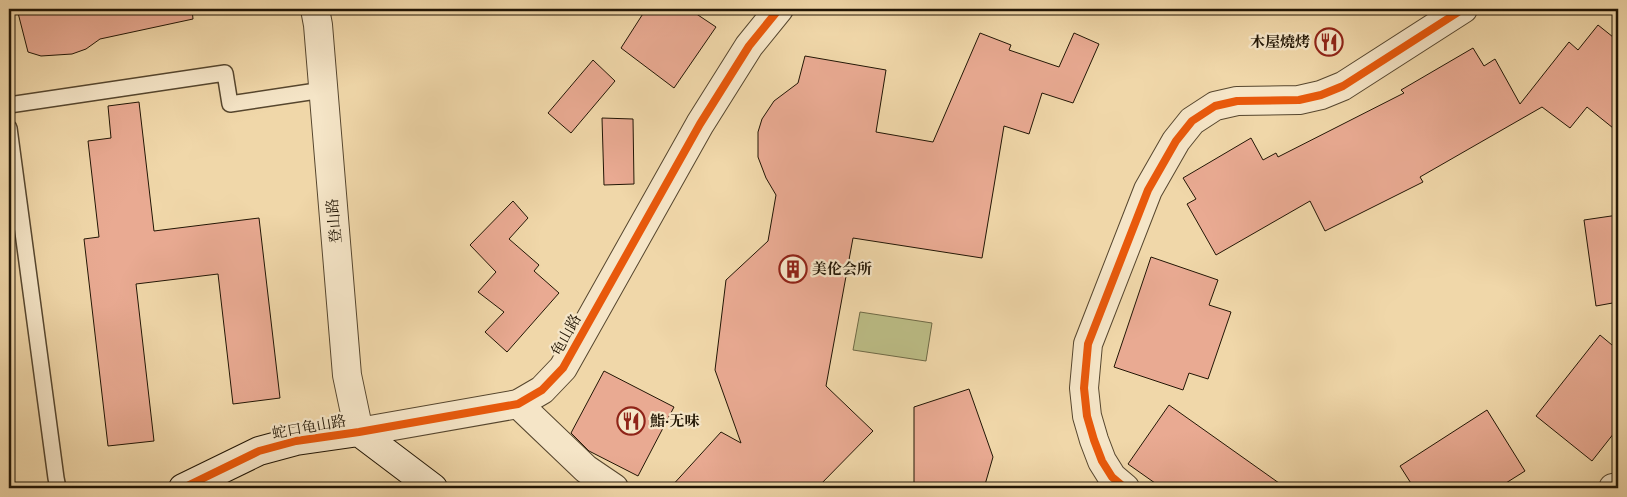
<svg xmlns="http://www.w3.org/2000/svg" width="1627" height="497" font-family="Vollkorn,'Noto Serif SC',serif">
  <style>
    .green { fill: #bcbd86; stroke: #6f6a46 }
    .building { fill: #e9aa92; stroke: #221605 }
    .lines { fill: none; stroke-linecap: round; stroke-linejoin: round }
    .lane-casing { stroke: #56462e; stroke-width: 18 }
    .street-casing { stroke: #56462e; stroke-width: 30 }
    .secondary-casing { stroke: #221605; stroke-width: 30 }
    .lane { stroke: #f5e5c7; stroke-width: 15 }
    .street { stroke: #f5e5c7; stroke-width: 28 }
    .secondary { stroke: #f5e5c7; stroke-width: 28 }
    .cycleway-casing { stroke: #f5e5c7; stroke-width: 11 }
    .cycleway { stroke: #e8590c; stroke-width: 8 }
    .labels { text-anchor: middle; stroke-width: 4.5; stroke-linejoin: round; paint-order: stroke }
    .poi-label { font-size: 15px; font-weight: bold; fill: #221605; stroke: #f5e5c7; text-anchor: start }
    .street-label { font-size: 15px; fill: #221605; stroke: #f5e5c7 }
  </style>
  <rect width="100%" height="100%" fill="#f0d7a9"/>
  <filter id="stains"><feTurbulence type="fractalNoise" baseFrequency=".004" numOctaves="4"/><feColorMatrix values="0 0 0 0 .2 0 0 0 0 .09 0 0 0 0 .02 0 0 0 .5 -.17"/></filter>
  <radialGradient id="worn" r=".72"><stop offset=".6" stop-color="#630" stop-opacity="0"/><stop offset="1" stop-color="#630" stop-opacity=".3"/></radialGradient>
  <path class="green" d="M 860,312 L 932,323 L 926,361 L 853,350 Z"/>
  <g class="building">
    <path d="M 17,9 L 192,9 L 193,19 L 100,39 L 86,49 L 72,54 L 41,56 L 28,52 Z"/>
    <path d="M 646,9 L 689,9 L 716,27 L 674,88 L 621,48 Z"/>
    <path d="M 1598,25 L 1618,41 L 1618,132 L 1587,107 L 1570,128 L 1542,107 L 1420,177 L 1423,182 L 1325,231 L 1310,201 L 1216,255 L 1187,204 L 1196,199 L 1183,178 L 1251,138 L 1263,160 L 1276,153 L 1278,157 L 1404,93 L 1401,90 L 1473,48 L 1484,66 L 1495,59 L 1520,104 L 1569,42 L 1578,50 Z"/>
    <path d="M 980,33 L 1011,45 L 1009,50 L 1059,67 L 1074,33 L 1099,44 L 1073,103 L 1042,93 L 1029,134 L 1004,126 L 982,258 L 853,238 L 826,386 L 873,431 L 817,488 L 670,488 L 721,432 L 741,443 L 715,370 L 726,280 L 768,241 L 776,195 L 766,178 L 758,157 L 758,132 L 762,119 L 774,101 L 798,83 L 805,56 L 886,70 L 876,132 L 933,142 Z"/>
    <path d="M 593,60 L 615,81 L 571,133 L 548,113 Z"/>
    <path d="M 139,102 L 154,231 L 259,218 L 280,398 L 233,404 L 218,274 L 136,284 L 154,441 L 108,446 L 84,239 L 99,237 L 88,141 L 111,138 L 108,106 Z"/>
    <path d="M 602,118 L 633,119 L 634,184 L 604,185 Z"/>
    <path d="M 513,201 L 528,218 L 509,239 L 539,265 L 534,271 L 559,293 L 507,352 L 485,332 L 504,312 L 478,292 L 496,272 L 470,245 Z"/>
    <path d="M 1618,215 L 1618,302 L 1596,306 L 1584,220 Z"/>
    <path d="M 1151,257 L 1218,280 L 1209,305 L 1231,312 L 1208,379 L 1189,373 L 1183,390 L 1114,367 Z"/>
    <path d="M 1600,335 L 1618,350 L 1618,428 L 1592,461 L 1536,416 Z"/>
    <path d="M 604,371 L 674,407 L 638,476 L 589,451 L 571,433 Z"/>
    <path d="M 969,389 L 993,457 L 984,488 L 914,488 L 914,407 Z"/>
    <path d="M 1169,405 L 1286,488 L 1162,488 L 1128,464 Z"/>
    <path d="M 1487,410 L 1525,471 L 1498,488 L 1414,488 L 1400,466 Z"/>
  </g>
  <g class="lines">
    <g class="lane-casing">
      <g id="lane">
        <path d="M 9,105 L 225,73 L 230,104 L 323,90"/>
        <path d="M 9,128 L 56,478 L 58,488"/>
      </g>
    </g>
    <g class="street-casing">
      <g id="street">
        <path d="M 315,9 L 318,25 L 347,375 L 359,432 L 518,404 L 542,390 L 563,368 L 700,124 L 749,46 L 779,9"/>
        <path d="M 518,404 L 586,469 L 614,488"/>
        <path d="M 1125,488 L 1112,477 L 1102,461 L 1094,440 L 1087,416 L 1084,388 L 1088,344 L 1148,190 L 1176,141 L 1192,121 L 1215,106 L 1237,101 L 1299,100 L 1321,95 L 1343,86 L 1463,9"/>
        <path d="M 1613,488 L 1618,487"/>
      </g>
    </g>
    <g class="secondary-casing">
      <path id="secondary" d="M 183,488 L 259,451 L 296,441 L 359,432 L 433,488"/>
    </g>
    <use href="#lane" class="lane"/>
    <use href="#street" class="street"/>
    <use href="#secondary" class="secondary"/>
    <g class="cycleway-casing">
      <g id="cycleway">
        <path d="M 183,488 L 259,451 L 296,441 L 359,432 L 518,404 L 542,390 L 563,368 L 700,124 L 749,46 L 779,9"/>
        <path d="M 1125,488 L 1112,477 L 1102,461 L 1094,440 L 1087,416 L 1084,388 L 1088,344 L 1148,190 L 1176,141 L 1192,121 L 1215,106 L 1237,101 L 1299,100 L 1321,95 L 1343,86 L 1463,9"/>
      </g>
    </g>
    <use href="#cycleway" class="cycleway"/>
  </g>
  <defs>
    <g id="restaurant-ring" transform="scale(1.4375)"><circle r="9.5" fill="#f5e5c7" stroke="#8f2418" stroke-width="1.5"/><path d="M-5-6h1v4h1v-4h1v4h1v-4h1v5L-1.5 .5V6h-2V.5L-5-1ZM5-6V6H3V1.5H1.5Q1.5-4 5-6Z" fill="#8f2418"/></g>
    <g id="building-ring" transform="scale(1.4375)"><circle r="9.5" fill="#f5e5c7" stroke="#8f2418" stroke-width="1.5"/><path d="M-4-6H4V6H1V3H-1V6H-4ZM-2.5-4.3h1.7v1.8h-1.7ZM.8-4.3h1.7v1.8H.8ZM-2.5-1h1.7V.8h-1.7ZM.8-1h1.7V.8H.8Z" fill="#8f2418"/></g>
  </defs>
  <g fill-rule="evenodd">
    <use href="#restaurant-ring" x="1329" y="42"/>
    <use href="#building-ring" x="793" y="269"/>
    <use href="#restaurant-ring" x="631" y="421"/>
  </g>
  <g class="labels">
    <g class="poi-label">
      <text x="1310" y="47" text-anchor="end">木屋燒烤</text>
      <text x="812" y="274">美伦会所</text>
      <text x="650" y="426">鮨·无味</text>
    </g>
    <g class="street-label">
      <text transform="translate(334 221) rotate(-95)" y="5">登山路</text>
      <text transform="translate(566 335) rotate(-61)" y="5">龟山路</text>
      <text transform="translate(309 427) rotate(-10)" y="5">蛇口龟山路</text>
    </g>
  </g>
  <rect width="1627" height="497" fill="none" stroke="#f0d7a9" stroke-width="30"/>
  <rect x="10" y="10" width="1607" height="477" fill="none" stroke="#221605" stroke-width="2.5"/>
  <rect x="15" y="15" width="1597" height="467" fill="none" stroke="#221605"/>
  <rect width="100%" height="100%" filter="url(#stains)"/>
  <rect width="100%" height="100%" fill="url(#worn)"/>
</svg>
